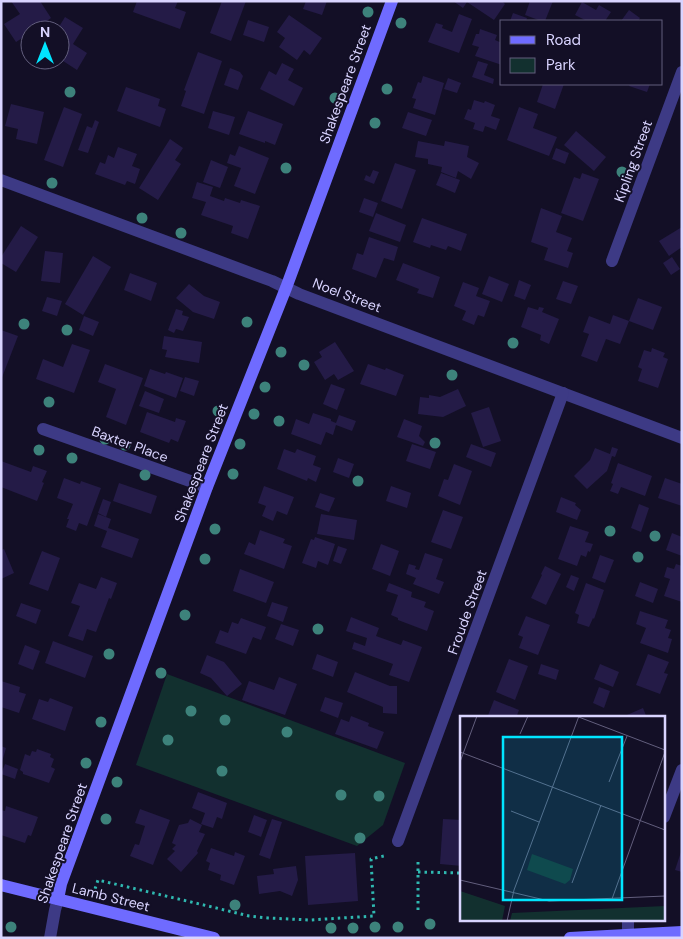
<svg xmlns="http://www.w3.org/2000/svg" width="683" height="939" font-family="'DM Sans',sans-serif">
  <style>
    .green { fill: #12302f }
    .building { fill: #241b47 }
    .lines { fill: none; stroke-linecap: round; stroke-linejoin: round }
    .path { stroke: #2fb8b0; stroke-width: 3; stroke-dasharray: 2.5 4; stroke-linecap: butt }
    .street { stroke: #3d3a85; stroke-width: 12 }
    .secondary { stroke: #6f6bff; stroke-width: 12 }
    .tree { fill: #3d827b }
    .labels { text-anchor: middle; stroke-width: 4; stroke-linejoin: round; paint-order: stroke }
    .street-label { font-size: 14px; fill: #d9d4ff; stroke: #130f26 }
    .inset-road { fill: none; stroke: #625e7d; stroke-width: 1 }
    .view { fill: #00e5ff; fill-opacity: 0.15; stroke: #00e5ff; stroke-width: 2.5 }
    .inset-edge { fill: none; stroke: #d9d4ff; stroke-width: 2.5 }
  </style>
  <rect width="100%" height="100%" fill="#130f26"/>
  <path class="green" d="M 167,674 L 405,763 L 383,825 L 357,846 L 136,765 Z"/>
  <g class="building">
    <path d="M 11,1 L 40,1 L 51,18 L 34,30 L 30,30 L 30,33 L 16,42 L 4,24 L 20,14 Z"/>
    <path d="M 137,1 L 178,1 L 175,8 L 186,12 L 180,29 L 133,12 Z"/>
    <path d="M 222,1 L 246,1 L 231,41 L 210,33 Z"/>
    <path d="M 306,1 L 327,1 L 322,15 L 303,9 Z"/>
    <path d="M 453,1 L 502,1 L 505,4 L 494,20 L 467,2 L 463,8 Z"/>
    <path d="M 530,1 L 553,1 L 545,21 L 541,21 L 525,15 Z"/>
    <path d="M 582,2 L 596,10 L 599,5 L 611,12 L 605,21 L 587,21 L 575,15 Z"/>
    <path d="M 629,10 L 640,18 L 638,21 L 621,21 Z"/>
    <path d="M 513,13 L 527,18 L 526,21 L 510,21 Z"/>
    <path d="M 459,14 L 472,19 L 459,53 L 428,42 L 436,23 L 443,25 L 442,28 L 452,32 Z"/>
    <path d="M 289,15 L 322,38 L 310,55 L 304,50 L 297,60 L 279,47 L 285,38 L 277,32 Z"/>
    <path d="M 65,17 L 83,28 L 73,44 L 87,53 L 77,70 L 60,59 L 60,30 L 57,30 Z"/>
    <path d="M 248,20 L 269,27 L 264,42 L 243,35 Z"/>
    <path d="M 480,29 L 497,35 L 495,40 L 502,43 L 502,65 L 475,56 L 479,47 L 472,45 L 476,34 L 479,34 Z"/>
    <path d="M 198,52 L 222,61 L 204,114 L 181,106 L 186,91 L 184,90 Z"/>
    <path d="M 478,61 L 488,64 L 484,75 L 494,79 L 493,84 L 472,77 Z"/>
    <path d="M 282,63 L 294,69 L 288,80 L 303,88 L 294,106 L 260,89 L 269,71 L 276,75 Z"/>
    <path d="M 230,68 L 240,72 L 243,76 L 238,90 L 224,85 Z"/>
    <path d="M 423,76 L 444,83 L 435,115 L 413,108 L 416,99 L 412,98 L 418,82 L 421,83 Z"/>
    <path d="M 448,78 L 461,83 L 457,93 L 444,89 Z"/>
    <path d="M 543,84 L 564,84 L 555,109 L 537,102 Z"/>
    <path d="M 630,84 L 650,84 L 647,92 L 629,86 Z"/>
    <path d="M 126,87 L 160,99 L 158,106 L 166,109 L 160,127 L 117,111 Z"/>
    <path d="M 474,100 L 484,103 L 485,101 L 495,105 L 491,116 L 500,119 L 496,130 L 485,126 L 483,132 L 473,129 L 475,123 L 464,119 L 468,109 L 471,110 Z"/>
    <path d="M 11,104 L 44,112 L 37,144 L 16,139 L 18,129 L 5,126 Z"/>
    <path d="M 64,107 L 82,114 L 63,167 L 44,160 Z"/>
    <path d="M 519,107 L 538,114 L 533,128 L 557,137 L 549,156 L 507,140 Z"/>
    <path d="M 213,111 L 235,117 L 229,135 L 208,128 Z"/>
    <path d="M 248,111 L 283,124 L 275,145 L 265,141 L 265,143 L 239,134 Z"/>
    <path d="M 408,112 L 432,120 L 426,136 L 402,128 Z"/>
    <path d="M 95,120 L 99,122 L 88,153 L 78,150 L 87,126 L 92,128 Z"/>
    <path d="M 576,131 L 606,157 L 594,171 L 564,145 Z"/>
    <path d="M 170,139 L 183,148 L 175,160 L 181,164 L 158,200 L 139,188 Z"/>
    <path d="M 418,141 L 444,146 L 445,141 L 469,146 L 467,157 L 479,163 L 471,179 L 458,171 L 456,178 L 441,172 L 442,167 L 428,164 L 428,159 L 415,157 Z"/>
    <path d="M 239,146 L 269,158 L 255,194 L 234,186 L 241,168 L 227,163 L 230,154 L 235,156 Z"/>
    <path d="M 118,147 L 137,154 L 132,166 L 140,169 L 135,184 L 127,181 L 125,185 L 95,174 L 100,162 L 105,164 L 108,155 L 114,158 Z"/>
    <path d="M 556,148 L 569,153 L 565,164 L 552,159 Z"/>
    <path d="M 211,160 L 228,167 L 220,188 L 203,182 Z"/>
    <path d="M 395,163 L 416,170 L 402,209 L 381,201 Z"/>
    <path d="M 373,170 L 379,172 L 374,184 L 364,180 L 366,175 L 370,177 Z"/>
    <path d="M 441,173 L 460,180 L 455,193 L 436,185 Z"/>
    <path d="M 582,173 L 599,179 L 583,221 L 561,213 L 574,177 L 580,179 Z"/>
    <path d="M 197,182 L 213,187 L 210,196 L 224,201 L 225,198 L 240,203 L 241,200 L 260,206 L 248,239 L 231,233 L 233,226 L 201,215 L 206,202 L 192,198 Z"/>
    <path d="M 364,198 L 378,203 L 373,217 L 359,212 Z"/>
    <path d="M 541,208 L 562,216 L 556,232 L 572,238 L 567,251 L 573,253 L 568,268 L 544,260 L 548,248 L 531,242 Z"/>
    <path d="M 376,213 L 406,225 L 400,242 L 369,231 Z"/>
    <path d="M 422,218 L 467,234 L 461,251 L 448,246 L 446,250 L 431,245 L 430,248 L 413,242 Z"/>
    <path d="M 21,226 L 38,237 L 16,272 L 1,263 L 1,257 Z"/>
    <path d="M 682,227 L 682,247 L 669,256 L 659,241 Z"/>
    <path d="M 369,237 L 398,247 L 394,261 L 384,258 L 376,278 L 352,269 L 357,253 L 363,255 Z"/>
    <path d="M 45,251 L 63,253 L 60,283 L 41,281 Z"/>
    <path d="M 93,256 L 111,267 L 83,315 L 65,304 Z"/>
    <path d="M 672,257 L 680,269 L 671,275 L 663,263 Z"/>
    <path d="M 403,263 L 440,277 L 433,298 L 417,293 L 419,289 L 396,280 Z"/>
    <path d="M 130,273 L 157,283 L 151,301 L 124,290 Z"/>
    <path d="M 489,276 L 509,284 L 502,302 L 482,294 Z"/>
    <path d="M 519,280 L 531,285 L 525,300 L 514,296 Z"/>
    <path d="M 563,281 L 578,286 L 571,304 L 556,299 Z"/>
    <path d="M 463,282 L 479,288 L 476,296 L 490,301 L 484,317 L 478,315 L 474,325 L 462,320 L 466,311 L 454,306 Z"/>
    <path d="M 189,284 L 204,296 L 220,302 L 214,319 L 193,312 L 176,298 Z"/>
    <path d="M 47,297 L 62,301 L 57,316 L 42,311 Z"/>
    <path d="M 638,298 L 662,307 L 653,330 L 629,321 Z"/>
    <path d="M 528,307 L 538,310 L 539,307 L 544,308 L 542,312 L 559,319 L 549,344 L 540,340 L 541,335 L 521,327 Z"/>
    <path d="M 176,309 L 183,311 L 182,315 L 189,317 L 183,331 L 176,329 L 174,333 L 168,330 Z"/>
    <path d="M 613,315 L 629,321 L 620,344 L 606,339 L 597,362 L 581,356 L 589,334 L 583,332 L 589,316 L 610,324 Z"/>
    <path d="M 84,316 L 99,322 L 93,336 L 79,330 Z"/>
    <path d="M 1,330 L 18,336 L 1,380 Z"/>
    <path d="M 164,336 L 202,342 L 199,363 L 165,357 L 167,350 L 162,349 Z"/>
    <path d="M 335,342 L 354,371 L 338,380 L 334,374 L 325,380 L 314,362 L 322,357 L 319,352 Z"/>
    <path d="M 72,344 L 90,350 L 74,393 L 36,379 L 43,359 L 63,367 Z"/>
    <path d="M 652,348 L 665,353 L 663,357 L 668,359 L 658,388 L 638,381 L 642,369 L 638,367 L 644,350 L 651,352 Z"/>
    <path d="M 105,364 L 143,378 L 126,425 L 106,417 L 116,389 L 98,382 Z"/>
    <path d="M 368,364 L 385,370 L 386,368 L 404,375 L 396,396 L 360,384 Z"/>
    <path d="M 150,369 L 165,374 L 166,372 L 183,378 L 176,398 L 144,386 Z"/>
    <path d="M 185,377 L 199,381 L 194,396 L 180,391 Z"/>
    <path d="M 331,384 L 345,389 L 337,410 L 323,404 Z"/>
    <path d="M 458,389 L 466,406 L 443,417 L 418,414 L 420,397 L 429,398 L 429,395 L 440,397 Z"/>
    <path d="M 145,391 L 164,399 L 159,413 L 139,406 Z"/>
    <path d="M 489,407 L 501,441 L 483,447 L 471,413 Z"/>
    <path d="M 147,412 L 175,422 L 176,418 L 186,421 L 178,442 L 171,439 L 169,443 L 140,432 Z"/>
    <path d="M 313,413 L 331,419 L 331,421 L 336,423 L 339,415 L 356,421 L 352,431 L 336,425 L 333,435 L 326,432 L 321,445 L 291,434 L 296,419 L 309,424 Z"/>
    <path d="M 404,419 L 422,426 L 419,436 L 425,442 L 423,446 L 397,437 Z"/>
    <path d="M 412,444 L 436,452 L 430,469 L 406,461 Z"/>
    <path d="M 471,444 L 496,453 L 491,467 L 466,457 Z"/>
    <path d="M 612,447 L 618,449 L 615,457 L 612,456 L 607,471 L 587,489 L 574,476 L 590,460 L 595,448 L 610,454 Z"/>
    <path d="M 284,449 L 295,453 L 297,449 L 316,456 L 313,465 L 321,468 L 316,482 L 308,478 L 307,481 L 277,469 Z"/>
    <path d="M 338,458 L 354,464 L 349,478 L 333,472 Z"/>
    <path d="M 1,461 L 31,472 L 33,466 L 47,471 L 42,482 L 44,483 L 37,501 L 1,487 Z"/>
    <path d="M 618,463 L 652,476 L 645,496 L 621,487 L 618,494 L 610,491 L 613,484 L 611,483 Z"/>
    <path d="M 454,464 L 472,471 L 460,505 L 438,496 L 444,479 L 448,480 Z"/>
    <path d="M 64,478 L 80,484 L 81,481 L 101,488 L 87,526 L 79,523 L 76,531 L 66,527 L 69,519 L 67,519 L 73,504 L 57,498 Z"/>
    <path d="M 665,478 L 682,484 L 682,506 L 658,498 Z"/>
    <path d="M 119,483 L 157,496 L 151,514 L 113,501 Z"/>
    <path d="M 264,486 L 294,497 L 287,515 L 277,511 L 273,521 L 262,516 L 266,506 L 258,503 Z"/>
    <path d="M 391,486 L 411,493 L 407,508 L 386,501 Z"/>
    <path d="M 320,493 L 335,498 L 329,512 L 315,507 Z"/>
    <path d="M 561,497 L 576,503 L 575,505 L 581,510 L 577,520 L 556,512 Z"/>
    <path d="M 103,499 L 111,502 L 106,517 L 98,513 Z"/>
    <path d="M 639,504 L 649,508 L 641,532 L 631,528 Z"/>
    <path d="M 443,510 L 463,517 L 451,549 L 431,542 Z"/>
    <path d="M 98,514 L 111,519 L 108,528 L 139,539 L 132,558 L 101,547 L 107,531 L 94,526 Z"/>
    <path d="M 321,514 L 357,520 L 354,540 L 317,534 Z"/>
    <path d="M 570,526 L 589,532 L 585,542 L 593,544 L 590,552 L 588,551 L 586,557 L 581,555 L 577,566 L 558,559 Z"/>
    <path d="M 260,530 L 285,539 L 283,543 L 292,546 L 284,569 L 244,554 L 249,542 L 255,545 Z"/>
    <path d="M 672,533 L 682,537 L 682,556 L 666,550 Z"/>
    <path d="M 315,537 L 335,544 L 328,565 L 318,561 L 316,568 L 302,563 L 311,539 L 314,540 Z"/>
    <path d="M 381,544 L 399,551 L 390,576 L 372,569 Z"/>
    <path d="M 338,546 L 347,549 L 341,564 L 333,561 Z"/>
    <path d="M 4,549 L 14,573 L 1,579 L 1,550 Z"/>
    <path d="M 42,551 L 60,558 L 48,591 L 29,584 Z"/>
    <path d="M 425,553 L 443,559 L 436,579 L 444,582 L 439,594 L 413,584 L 416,578 L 406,574 L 409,564 L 416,566 L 415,569 L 419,570 Z"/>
    <path d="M 600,555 L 614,560 L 605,583 L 592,578 Z"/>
    <path d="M 676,564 L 682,566 L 682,602 L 664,596 L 670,579 L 664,577 L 667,567 L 674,569 Z"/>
    <path d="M 545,566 L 561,574 L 546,605 L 531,598 L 542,575 L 541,574 Z"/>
    <path d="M 240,569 L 274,582 L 266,603 L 233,591 Z"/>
    <path d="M 571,575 L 579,578 L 574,591 L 566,587 Z"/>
    <path d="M 101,577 L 117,583 L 111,599 L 109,598 L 96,632 L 87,629 L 83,641 L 68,636 L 80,606 L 71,603 L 79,583 L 96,589 Z"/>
    <path d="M 640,582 L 658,589 L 653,603 L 635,596 Z"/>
    <path d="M 389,583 L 412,592 L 411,597 L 426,602 L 424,607 L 434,611 L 427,631 L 398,620 L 398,618 L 391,615 L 398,595 L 386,591 Z"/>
    <path d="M 586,583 L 604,590 L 594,619 L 593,618 L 589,627 L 577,623 L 579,615 L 575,613 Z"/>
    <path d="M 272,602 L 288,607 L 283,622 L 267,616 Z"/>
    <path d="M 21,603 L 41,610 L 36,624 L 16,616 Z"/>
    <path d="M 640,611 L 668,620 L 665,628 L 671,630 L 668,638 L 672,639 L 668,653 L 640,643 L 646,628 L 636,624 Z"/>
    <path d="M 526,616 L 550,625 L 538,655 L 519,648 L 523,637 L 518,635 Z"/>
    <path d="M 351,617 L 379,628 L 376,636 L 401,645 L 403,640 L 422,647 L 409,682 L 389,675 L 393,664 L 352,649 L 354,642 L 365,646 L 367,638 L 346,631 Z"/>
    <path d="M 241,618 L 266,627 L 261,640 L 253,637 L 246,654 L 215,643 L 220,630 L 228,633 L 232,622 L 238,624 Z"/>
    <path d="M 281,624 L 299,630 L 293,646 L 275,639 Z"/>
    <path d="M 53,641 L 93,656 L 85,678 L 45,663 Z"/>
    <path d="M 25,645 L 40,651 L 33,670 L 18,664 Z"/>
    <path d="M 317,654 L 338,662 L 333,677 L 312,669 Z"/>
    <path d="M 648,654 L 669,662 L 664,673 L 668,674 L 660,694 L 636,685 Z"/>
    <path d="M 207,655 L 224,662 L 242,684 L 227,696 L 211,678 L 200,673 Z"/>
    <path d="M 509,659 L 528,666 L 515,700 L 496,692 Z"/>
    <path d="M 541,664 L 559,670 L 556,680 L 538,674 Z"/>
    <path d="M 600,664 L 619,672 L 613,687 L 594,679 Z"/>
    <path d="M 355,672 L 390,686 L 397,686 L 397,714 L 383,713 L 383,707 L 347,692 Z"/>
    <path d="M 279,677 L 297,684 L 285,715 L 242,700 L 249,681 L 274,690 Z"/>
    <path d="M 1,681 L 20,687 L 19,692 L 26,694 L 19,713 L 1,707 Z"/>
    <path d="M 599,687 L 610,691 L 604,708 L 593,703 Z"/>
    <path d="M 325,697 L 343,703 L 338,718 L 320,711 Z"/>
    <path d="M 50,698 L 73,707 L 65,731 L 32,719 L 39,699 L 48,702 Z"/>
    <path d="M 494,700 L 519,710 L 516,718 L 487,718 Z"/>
    <path d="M 643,708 L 647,718 L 620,718 Z"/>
    <path d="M 351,716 L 369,723 L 368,726 L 384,732 L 377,749 L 335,734 L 341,719 L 349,722 Z"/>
    <path d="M 1,746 L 6,748 L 2,762 L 1,762 Z"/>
    <path d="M 37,749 L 51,754 L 50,757 L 54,759 L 51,767 L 55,769 L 49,783 L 23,774 L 23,772 L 20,770 L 25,754 L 30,756 L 32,751 L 36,752 Z"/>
    <path d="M 5,764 L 18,769 L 15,779 L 1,774 Z"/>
    <path d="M 198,792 L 227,803 L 222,819 L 217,817 L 213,828 L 201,824 L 205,813 L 192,808 Z"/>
    <path d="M 6,806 L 38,817 L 31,836 L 28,835 L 25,843 L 1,835 L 1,810 L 5,811 Z"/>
    <path d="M 140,809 L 170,820 L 153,865 L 130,856 L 135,844 L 139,845 L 145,826 L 135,823 Z"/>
    <path d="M 254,815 L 267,820 L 261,837 L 248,832 Z"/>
    <path d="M 190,819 L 202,825 L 199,832 L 205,834 L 197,851 L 198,853 L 181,872 L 167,859 L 175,851 L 172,849 L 176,845 L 172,843 L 179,825 L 188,823 Z"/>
    <path d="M 272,819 L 282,822 L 270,859 L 259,855 Z"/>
    <path d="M 443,819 L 462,820 L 462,866 L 440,864 Z"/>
    <path d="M 211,848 L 234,856 L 235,852 L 245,856 L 234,885 L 220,880 L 221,875 L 208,870 L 210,863 L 206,861 Z"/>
    <path d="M 681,852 L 682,852 L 682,872 L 675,870 Z"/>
    <path d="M 355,853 L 358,901 L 308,905 L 305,856 Z"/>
    <path d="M 296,866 L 298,880 L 292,896 L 280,891 L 259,894 L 257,876 L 274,874 L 273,869 Z"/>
  </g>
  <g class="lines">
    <g class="path">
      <path d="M 418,862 L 418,914"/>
      <path d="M 418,872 L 462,873"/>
      <path d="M 93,895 L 98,880 L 208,906 L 249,916 L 268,918 L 310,920 L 374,916 L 371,859 L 384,856"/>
    </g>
    <g class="street">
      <path d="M 1,180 L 272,281 L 299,294 L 682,438"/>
      <path d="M 612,261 L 682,72"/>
      <path d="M 43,429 L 207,487"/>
      <path d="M 664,817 L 682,770"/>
      <path d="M 398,841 L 563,393"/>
      <path d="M 628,920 L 628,934"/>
      <path d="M 50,938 L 55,910 L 58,899"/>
    </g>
    <g class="secondary">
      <path d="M 1,885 L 214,938"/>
      <path d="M 58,899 L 61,884 L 207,487 L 286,288 L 392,1"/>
      <path d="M 570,938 L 682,932"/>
    </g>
  </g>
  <g class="tree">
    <circle cx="368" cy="12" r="5.5"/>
    <circle cx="401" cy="23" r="5.5"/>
    <circle cx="387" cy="89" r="5.5"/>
    <circle cx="70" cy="92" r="5.5"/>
    <circle cx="335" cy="98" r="5.5"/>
    <circle cx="375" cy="123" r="5.5"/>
    <circle cx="286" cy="168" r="5.5"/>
    <circle cx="622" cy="172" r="5.5"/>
    <circle cx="52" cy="183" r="5.5"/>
    <circle cx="142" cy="218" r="5.5"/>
    <circle cx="181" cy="233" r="5.5"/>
    <circle cx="247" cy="322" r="5.5"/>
    <circle cx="24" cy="324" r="5.5"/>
    <circle cx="67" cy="330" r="5.5"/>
    <circle cx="513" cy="343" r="5.5"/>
    <circle cx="281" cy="352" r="5.5"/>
    <circle cx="304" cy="365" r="5.5"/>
    <circle cx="452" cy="375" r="5.5"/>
    <circle cx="265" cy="387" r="5.5"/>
    <circle cx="49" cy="402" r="5.5"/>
    <circle cx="218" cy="411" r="5.5"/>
    <circle cx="254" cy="414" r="5.5"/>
    <circle cx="279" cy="421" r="5.5"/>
    <circle cx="105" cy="439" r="5.5"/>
    <circle cx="435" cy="443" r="5.5"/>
    <circle cx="240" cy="444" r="5.5"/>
    <circle cx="125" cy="445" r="5.5"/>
    <circle cx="39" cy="450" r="5.5"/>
    <circle cx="72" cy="458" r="5.5"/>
    <circle cx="233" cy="474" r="5.5"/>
    <circle cx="145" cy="475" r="5.5"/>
    <circle cx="358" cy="481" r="5.5"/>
    <circle cx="215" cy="529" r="5.5"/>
    <circle cx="610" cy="531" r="5.5"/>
    <circle cx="655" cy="536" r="5.5"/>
    <circle cx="638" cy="557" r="5.5"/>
    <circle cx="205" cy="559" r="5.5"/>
    <circle cx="185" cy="615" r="5.5"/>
    <circle cx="318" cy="629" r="5.5"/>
    <circle cx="109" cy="654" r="5.5"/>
    <circle cx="161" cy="673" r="5.5"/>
    <circle cx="191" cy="711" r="5.5"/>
    <circle cx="225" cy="720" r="5.5"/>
    <circle cx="101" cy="722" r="5.5"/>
    <circle cx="287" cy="732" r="5.5"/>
    <circle cx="168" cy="740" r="5.5"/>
    <circle cx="86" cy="763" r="5.5"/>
    <circle cx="222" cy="771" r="5.5"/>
    <circle cx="117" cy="782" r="5.5"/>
    <circle cx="341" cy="795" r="5.5"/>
    <circle cx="379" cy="796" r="5.5"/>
    <circle cx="106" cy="819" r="5.5"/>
    <circle cx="360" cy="838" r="5.5"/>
    <circle cx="235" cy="905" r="5.5"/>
    <circle cx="430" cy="924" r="5.5"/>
    <circle cx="11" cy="927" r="5.5"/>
    <circle cx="375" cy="927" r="5.5"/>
    <circle cx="398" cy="927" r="5.5"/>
    <circle cx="331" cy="928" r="5.5"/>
    <circle cx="353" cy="928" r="5.5"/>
  </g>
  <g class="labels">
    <g class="street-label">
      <text transform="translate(345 84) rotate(-70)" y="5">Shakespeare Street</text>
      <text transform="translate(633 161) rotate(-70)" y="5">Kipling Street</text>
      <text transform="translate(347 295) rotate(21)" y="5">Noel Street</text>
      <text transform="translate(130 444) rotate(20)" y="5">Baxter Place</text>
      <text transform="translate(201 463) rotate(-69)" y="5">Shakespeare Street</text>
      <text transform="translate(467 612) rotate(-70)" y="5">Froude Street</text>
      <text transform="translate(62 843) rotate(-71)" y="5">Shakespeare Street</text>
      <text transform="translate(111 897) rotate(14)" y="5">Lamb Street</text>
    </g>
  </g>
  <g transform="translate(460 716)">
    <rect width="205" height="205" fill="#130f26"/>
    <path d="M 72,138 L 113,153 L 110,164 L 105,168 L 67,154 ZM 0,175 L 45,190 L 42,205 L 0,205 ZM 205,190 L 205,205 L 50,205 L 52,197 Z" fill="#12302f"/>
    <path class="inset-road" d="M 116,0 L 205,34M 60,18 L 68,0M 0,36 L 205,114M 0,46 L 17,0M 149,66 L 167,20M 51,95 L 79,106M 0,164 L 89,185 L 205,180M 112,167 L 141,89M 152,183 L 205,36M 47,205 L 54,174 L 119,0"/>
    <path class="view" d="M 43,21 L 162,21 L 162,184 L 43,184 Z"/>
    <rect width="205" height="205" class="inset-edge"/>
  </g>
  <rect width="683" height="939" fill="none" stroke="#d9d4ff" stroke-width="5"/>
  <rect x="500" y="20" width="162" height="65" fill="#130f26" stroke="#625e7d"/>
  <rect x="510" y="36" width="25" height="8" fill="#6f6bff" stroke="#625e7d"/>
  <text x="546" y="45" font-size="15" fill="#d9d4ff">Road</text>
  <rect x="510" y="58" width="25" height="15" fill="#12302f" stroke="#625e7d"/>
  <text x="546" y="70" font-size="15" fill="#d9d4ff">Park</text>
  <g transform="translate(45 45)"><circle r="24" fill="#130f26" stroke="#625e7d"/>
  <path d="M0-4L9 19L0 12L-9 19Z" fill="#00e5ff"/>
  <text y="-8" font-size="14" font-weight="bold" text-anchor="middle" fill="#d9d4ff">N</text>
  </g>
</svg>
